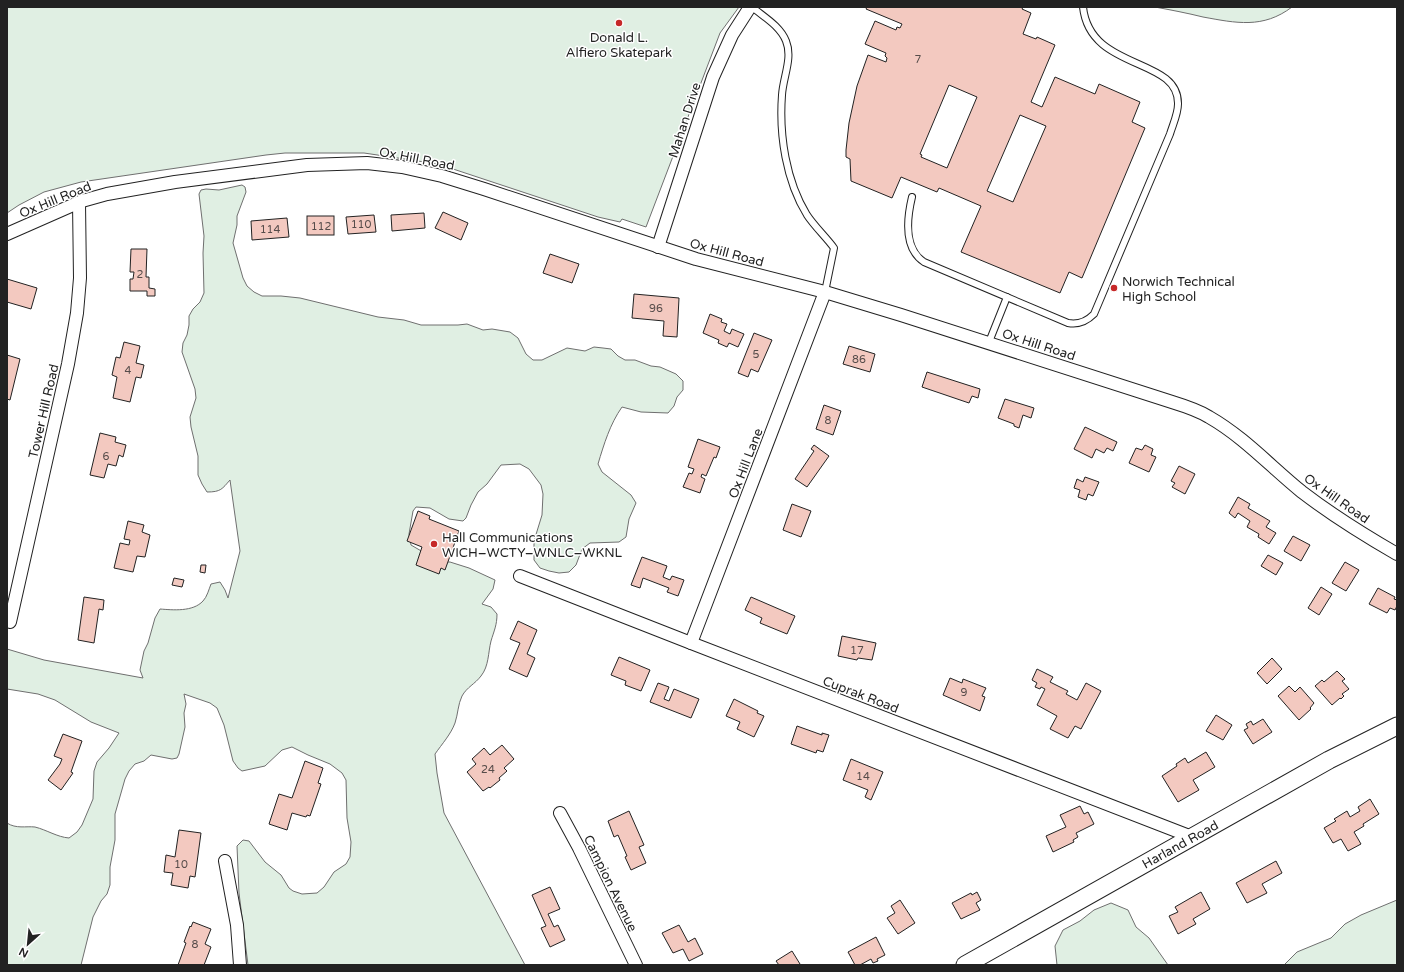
<svg xmlns="http://www.w3.org/2000/svg" width="1404" height="972" font-family="'Varela Round',sans-serif">
  <style>
    .green { fill: #e0efe3; stroke: #6f6f6f }
    .building { fill: #f3c9c0; stroke: #222; fill-rule: evenodd }
    .lines { fill: none; stroke-linecap: round; stroke-linejoin: round }
    .lane-casing { stroke: #222; stroke-width: 8 }
    .street-casing { stroke: #222; stroke-width: 14 }
    .secondary-casing { stroke: #222; stroke-width: 19 }
    .lane { stroke: #fff; stroke-width: 6 }
    .street { stroke: #fff; stroke-width: 12 }
    .secondary { stroke: #fff; stroke-width: 17 }
    .poi-dot { fill: #c62828; stroke: #fff; stroke-width: 1.5 }
    .labels { text-anchor: middle; stroke-width: 3; stroke-linejoin: round; paint-order: stroke }
    .number-label { font-size: 11px; fill: #564c4a }
    .poi-label { font-size: 13px; fill: #222; stroke: #fff; text-anchor: start }
    .street-label { font-size: 13px; fill: #222; stroke: #fff }
  </style>
  <rect width="100%" height="100%" fill="#fff"/>
  <g class="green">
    <path d="M 7,7 L 739,7 L 720,33 L 646,227 L 622,219 L 620,222 L 598,217 L 438,164 L 364,153 L 285,153 L 266,155 L 81,182 L 44,192 L 19,205 L 7,213 Z"/>
    <path d="M 1155,7 L 1292,7 C 1263,29 1236,23 1203,17 C 1187,13 1171,10 1155,7 Z"/>
    <path d="M 242,185 L 245,187 L 246,192 L 237,216 L 237,225 L 233,243 L 243,278 L 247,286 L 254,292 L 262,296 L 281,296 L 300,298 L 378,317 L 404,320 L 421,325 L 458,325 L 467,324 L 483,330 L 492,329 L 510,332 L 518,338 L 526,354 L 533,360 L 542,360 L 567,348 L 585,351 L 594,347 L 603,348 L 611,349 L 618,356 L 625,360 L 635,360 L 651,366 L 660,367 L 676,374 L 683,381 L 683,390 L 677,397 L 674,406 L 668,413 L 641,412 L 622,407 C 610,424 604,444 598,464 L 602,472 L 631,495 L 636,503 L 629,519 L 626,537 L 619,542 L 590,543 L 582,549 L 576,565 L 569,572 L 559,573 L 549,571 L 540,568 L 534,560 L 534,541 L 542,515 L 543,494 L 541,485 L 529,469 L 520,464 L 501,465 L 487,484 L 478,492 L 471,505 L 466,518 L 463,521 L 449,519 L 430,508 L 416,507 L 413,511 L 409,534 L 411,545 L 423,552 L 436,562 L 450,562 L 469,568 L 495,580 L 493,589 L 482,604 L 491,607 L 497,614 C 497,625 494,631 491,641 C 488,653 489,666 481,676 C 475,684 467,687 462,696 C 458,704 458,714 455,723 C 451,734 442,744 435,754 L 437,773 L 444,813 L 525,965 L 248,965 L 239,893 L 237,846 L 243,840 L 249,841 L 265,862 L 281,875 L 289,888 L 293,891 L 302,894 L 317,893 L 324,887 L 334,872 L 346,864 L 350,857 L 351,842 L 347,818 L 346,780 L 342,773 L 330,764 L 308,755 L 292,747 L 282,750 L 265,766 L 242,771 L 238,768 L 233,761 L 224,725 L 217,708 L 210,703 L 184,694 L 186,704 L 184,713 L 185,727 L 179,754 L 177,758 L 172,759 L 151,755 L 144,761 L 135,764 L 129,771 L 125,779 L 115,814 L 115,840 L 110,867 L 110,885 L 107,894 L 101,901 L 93,917 L 81,965 L 7,965 L 7,823 C 16,829 26,826 35,827 C 47,830 57,837 69,838 L 77,832 L 82,825 L 93,799 L 94,771 L 97,762 L 109,748 L 119,733 L 91,722 L 55,700 L 38,694 L 7,689 L 7,649 L 44,660 L 143,678 L 140,670 L 144,651 L 148,643 L 155,618 L 160,609 C 173,610 193,612 203,601 C 207,597 209,589 211,584 L 220,582 L 225,590 L 228,598 L 240,551 L 230,480 C 222,489 221,492 207,492 L 202,484 L 198,475 L 198,456 L 191,427 L 190,417 L 196,398 L 195,389 L 182,352 L 183,343 L 187,335 L 189,325 L 189,316 L 193,309 L 200,302 L 204,293 L 203,253 L 204,236 L 199,194 L 201,190 L 206,189 L 219,190 Z"/>
    <path d="M 1397,900 L 1397,965 L 1284,965 L 1297,952 L 1331,938 L 1345,924 L 1361,915 Z"/>
    <path d="M 1111,903 L 1128,910 L 1136,927 L 1149,938 L 1168,965 L 1057,965 L 1055,946 L 1063,930 L 1080,921 L 1094,910 Z"/>
  </g>
  <g class="building">
    <path d="M 867,7 L 1023,7 L 1022,9 L 1031,13 L 1023,34 L 1036,39 L 1037,37 L 1055,45 L 1031,102 L 1042,107 L 1055,77 L 1095,94 L 1099,84 L 1140,102 L 1132,122 L 1145,128 L 1082,278 L 1069,272 L 1060,293 L 961,252 L 981,206 L 939,188 L 937,192 L 901,177 L 892,198 L 851,181 L 850,159 L 846,157 L 846,150 L 849,123 L 857,86 L 868,55 L 886,62 L 887,58 L 885,56 L 886,53 L 865,44 L 875,21 L 896,30 L 897,27 L 900,28 L 902,24 L 866,9 ZM 949,85 L 977,97 L 947,168 L 921,157 L 922,155 L 920,154 ZM 1020,115 L 1046,126 L 1013,202 L 987,191 Z"/>
    <path d="M 443,212 L 468,223 L 461,240 L 435,228 Z"/>
    <path d="M 424,213 L 425,228 L 392,231 L 391,215 Z"/>
    <path d="M 374,215 L 376,232 L 348,234 L 346,217 Z"/>
    <rect x="307" y="216" width="27" height="19"/>
    <path d="M 287,218 L 289,237 L 252,240 L 251,221 Z"/>
    <path d="M 131,249 L 147,249 L 146,277 L 149,277 L 149,288 L 155,289 L 155,296 L 147,296 L 147,291 L 130,291 L 130,279 L 133,279 L 134,272 L 130,272 Z"/>
    <path d="M 550,254 L 579,264 L 572,283 L 543,273 Z"/>
    <path d="M 7,279 L 37,288 L 31,309 L 7,302 Z"/>
    <path d="M 634,294 L 679,298 L 677,337 L 663,336 L 664,321 L 632,318 Z"/>
    <path d="M 710,314 L 722,319 L 721,322 L 727,324 L 724,331 L 730,334 L 732,329 L 744,334 L 738,347 L 729,343 L 727,347 L 718,343 L 719,340 L 703,333 Z"/>
    <path d="M 754,333 L 772,340 L 758,372 L 751,369 L 748,377 L 738,373 Z"/>
    <path d="M 124,342 L 140,346 L 136,363 L 144,365 L 141,378 L 136,377 L 130,402 L 113,398 L 117,377 L 112,375 L 116,357 L 120,358 Z"/>
    <path d="M 849,346 L 875,354 L 870,372 L 843,364 Z"/>
    <path d="M 7,355 L 20,359 L 10,400 L 7,399 Z"/>
    <path d="M 927,372 L 980,389 L 978,398 L 972,396 L 969,403 L 922,387 Z"/>
    <path d="M 1005,399 L 1034,408 L 1031,418 L 1023,415 L 1019,428 L 1014,426 L 1014,424 L 998,418 Z"/>
    <path d="M 824,405 L 841,411 L 833,435 L 816,429 Z"/>
    <path d="M 1085,427 L 1117,442 L 1113,451 L 1107,448 L 1104,453 L 1096,449 L 1092,458 L 1074,449 Z"/>
    <path d="M 100,433 L 116,437 L 115,442 L 126,445 L 123,457 L 119,455 L 116,466 L 108,464 L 104,478 L 90,475 Z"/>
    <path d="M 698,439 L 720,447 L 716,458 L 714,457 L 706,476 L 702,474 L 701,477 L 705,479 L 700,493 L 683,487 L 689,473 L 692,474 L 694,469 L 688,467 Z"/>
    <path d="M 814,445 L 829,456 L 807,487 L 795,479 L 814,451 L 811,449 Z"/>
    <path d="M 1145,445 L 1153,449 L 1151,455 L 1156,457 L 1149,472 L 1129,463 L 1136,448 L 1142,450 Z"/>
    <path d="M 1179,466 L 1195,474 L 1185,494 L 1172,487 L 1175,483 L 1171,481 Z"/>
    <path d="M 1085,477 L 1099,482 L 1093,496 L 1088,494 L 1086,500 L 1078,497 L 1080,490 L 1074,488 L 1077,479 L 1083,482 Z"/>
    <path d="M 1238,497 L 1250,504 L 1248,508 L 1270,521 L 1266,527 L 1276,533 L 1269,544 L 1258,537 L 1259,534 L 1247,527 L 1250,521 L 1238,513 L 1235,518 L 1229,513 Z"/>
    <path d="M 792,504 L 811,511 L 801,537 L 783,530 Z"/>
    <path d="M 418,511 L 430,516 L 429,519 L 459,531 L 445,570 L 441,568 L 439,574 L 416,565 L 422,547 L 407,541 Z"/>
    <path d="M 128,521 L 144,525 L 142,532 L 150,535 L 145,557 L 137,556 L 133,572 L 114,568 L 120,543 L 129,545 L 130,540 L 124,539 Z"/>
    <path d="M 1293,536 L 1310,545 L 1301,561 L 1284,551 Z"/>
    <path d="M 1268,555 L 1283,563 L 1276,575 L 1261,566 Z"/>
    <path d="M 642,557 L 667,566 L 663,577 L 670,580 L 672,576 L 684,580 L 678,596 L 667,592 L 669,588 L 643,578 L 640,588 L 631,585 Z"/>
    <path d="M 1345,562 L 1359,570 L 1346,591 L 1332,583 Z"/>
    <path d="M 201,565 L 206,565 L 205,573 L 200,572 Z"/>
    <path d="M 174,578 L 184,580 L 182,587 L 172,585 Z"/>
    <path d="M 1321,587 L 1332,594 L 1319,615 L 1308,608 Z"/>
    <path d="M 1378,588 L 1395,597 L 1394,599 L 1397,600 L 1397,606 L 1395,610 L 1390,608 L 1387,613 L 1369,604 Z"/>
    <path d="M 84,597 L 104,600 L 103,610 L 99,609 L 94,643 L 78,640 Z"/>
    <path d="M 751,597 L 795,616 L 787,634 L 760,623 L 762,618 L 745,610 Z"/>
    <path d="M 518,621 L 537,630 L 527,654 L 535,658 L 527,677 L 509,669 L 520,643 L 510,639 Z"/>
    <path d="M 842,636 L 876,643 L 872,660 L 858,658 L 857,660 L 838,656 Z"/>
    <path d="M 619,657 L 650,670 L 641,691 L 625,685 L 626,681 L 611,675 Z"/>
    <path d="M 1272,658 L 1282,669 L 1267,684 L 1257,673 Z"/>
    <path d="M 1037,669 L 1053,677 L 1050,682 L 1068,691 L 1066,694 L 1077,700 L 1086,683 L 1101,691 L 1081,729 L 1075,726 L 1068,738 L 1050,729 L 1057,716 L 1037,705 L 1045,689 L 1041,687 L 1040,689 L 1035,687 L 1037,683 L 1032,680 Z"/>
    <path d="M 1337,671 L 1345,679 L 1342,681 L 1349,689 L 1342,694 L 1344,696 L 1341,699 L 1340,698 L 1332,705 L 1315,686 L 1322,680 L 1324,682 Z"/>
    <path d="M 950,678 L 962,683 L 963,679 L 986,688 L 982,696 L 985,697 L 980,711 L 943,695 Z"/>
    <path d="M 658,683 L 669,687 L 664,699 L 669,701 L 674,689 L 699,699 L 691,718 L 650,702 Z"/>
    <path d="M 1289,686 L 1295,692 L 1300,687 L 1314,703 L 1310,708 L 1311,709 L 1299,720 L 1278,696 Z"/>
    <path d="M 734,699 L 758,711 L 757,713 L 764,716 L 754,737 L 737,729 L 740,722 L 726,716 Z"/>
    <path d="M 1216,715 L 1232,725 L 1223,740 L 1206,731 Z"/>
    <path d="M 1263,719 L 1272,732 L 1253,744 L 1244,730 L 1248,728 L 1246,724 L 1251,721 L 1253,725 Z"/>
    <path d="M 797,726 L 822,735 L 822,733 L 829,735 L 823,752 L 817,750 L 816,753 L 791,744 Z"/>
    <path d="M 63,734 L 82,741 L 71,772 L 73,773 L 61,790 L 48,780 L 60,764 L 62,759 L 54,756 Z"/>
    <path d="M 502,745 L 514,759 L 504,768 L 507,771 L 499,778 L 500,780 L 490,788 L 489,787 L 483,791 L 467,772 L 476,764 L 472,759 L 484,748 L 490,755 Z"/>
    <path d="M 1206,752 L 1215,767 L 1193,780 L 1199,790 L 1178,802 L 1162,776 L 1177,766 L 1176,764 L 1185,758 L 1188,763 Z"/>
    <path d="M 851,759 L 883,772 L 871,800 L 865,797 L 868,790 L 843,780 Z"/>
    <path d="M 305,761 L 323,768 L 318,783 L 321,784 L 310,816 L 307,815 L 306,817 L 292,813 L 287,830 L 269,824 L 279,794 L 292,798 Z"/>
    <path d="M 1370,799 L 1379,814 L 1363,824 L 1364,826 L 1354,832 L 1361,844 L 1348,851 L 1341,839 L 1333,843 L 1324,828 L 1336,821 L 1334,819 L 1347,811 L 1350,817 L 1360,811 L 1358,807 Z"/>
    <path d="M 1080,806 L 1084,814 L 1088,812 L 1094,824 L 1076,833 L 1078,837 L 1073,840 L 1074,842 L 1053,852 L 1046,836 L 1066,827 L 1060,815 Z"/>
    <path d="M 629,811 L 644,845 L 639,847 L 646,863 L 631,870 L 625,857 L 627,856 L 618,835 L 614,837 L 608,821 Z"/>
    <path d="M 179,830 L 201,833 L 195,877 L 190,876 L 188,888 L 171,885 L 173,873 L 164,872 L 166,855 L 175,857 Z"/>
    <path d="M 1276,861 L 1282,873 L 1262,884 L 1267,893 L 1247,903 L 1236,883 Z"/>
    <path d="M 550,887 L 560,909 L 548,914 L 554,927 L 558,925 L 565,940 L 550,947 L 541,928 L 546,926 L 532,895 Z"/>
    <path d="M 977,892 L 981,900 L 976,903 L 980,910 L 961,919 L 952,903 L 971,893 L 972,895 Z"/>
    <path d="M 1201,892 L 1210,909 L 1193,919 L 1196,924 L 1178,934 L 1169,916 L 1178,912 L 1175,907 Z"/>
    <path d="M 900,900 L 915,923 L 898,934 L 887,918 L 895,913 L 891,906 Z"/>
    <path d="M 193,922 L 211,929 L 205,944 L 211,947 L 204,965 L 178,965 L 186,943 L 184,942 L 190,926 L 191,927 Z"/>
    <path d="M 679,925 L 688,942 L 695,938 L 703,954 L 689,961 L 683,949 L 673,953 L 662,933 Z"/>
    <path d="M 876,937 L 885,955 L 877,959 L 878,961 L 873,963 L 871,959 L 860,965 L 855,965 L 848,952 Z"/>
    <path d="M 792,951 L 800,964 L 798,965 L 779,965 L 776,961 Z"/>
  </g>
  <g class="lines">
    <g class="lane-casing">
      <g id="lane">
        <path d="M 752,7 C 764,17 780,26 786,41 C 793,58 783,77 782,95 C 779,135 786,181 807,215 C 815,227 826,237 834,248 L 825,292"/>
        <path d="M 912,197 C 907,218 903,248 924,262 L 1068,323 C 1078,325 1087,321 1094,314 L 1170,134 C 1173,124 1178,114 1178,104 C 1179,56 1090,72 1083,7"/>
        <path d="M 989,342 L 1007,297"/>
      </g>
    </g>
    <g class="street-casing">
      <g id="street">
        <path d="M 7,234 L 82,201 L 107,194 L 175,182 L 307,165 L 367,163 L 402,167 L 442,176 L 484,189 L 696,259 L 825,292 L 901,315 L 1172,402 C 1185,406 1198,410 1209,417 C 1244,437 1271,467 1302,492 C 1332,515 1364,535 1397,554"/>
        <path d="M 658,247 L 713,77 L 732,35 L 750,7"/>
        <path d="M 520,576 L 691,643 L 1192,837"/>
        <path d="M 10,622 L 68,364 L 77,313 L 80,278 L 79,203"/>
        <path d="M 691,643 L 825,292"/>
        <path d="M 560,813 L 579,848 L 636,965"/>
        <path d="M 225,861 L 237,925 L 240,965"/>
      </g>
    </g>
    <g class="secondary-casing">
      <path id="secondary" d="M 965,965 L 1329,760 L 1397,726"/>
    </g>
    <use href="#lane" class="lane"/>
    <use href="#street" class="street"/>
    <use href="#secondary" class="secondary"/>
  </g>
  <g class="poi-dot">
    <circle cx="619" cy="23" r="4"/>
    <circle cx="1114" cy="288" r="4"/>
    <circle cx="434" cy="544" r="4"/>
  </g>
  <g class="labels">
    <g class="number-label">
      <text x="918" y="63">7</text>
      <text x="361" y="228">110</text>
      <text x="321" y="230">112</text>
      <text x="270" y="233">114</text>
      <text x="140" y="278">2</text>
      <text x="656" y="312">96</text>
      <text x="756" y="358">5</text>
      <text x="859" y="363">86</text>
      <text x="128" y="374">4</text>
      <text x="828" y="424">8</text>
      <text x="106" y="460">6</text>
      <text x="857" y="654">17</text>
      <text x="964" y="696">9</text>
      <text x="488" y="773">24</text>
      <text x="863" y="780">14</text>
      <text x="181" y="868">10</text>
      <text x="195" y="948">8</text>
    </g>
    <g class="poi-label">
      <text x="619" y="42" text-anchor="middle">Donald L.<tspan x="619" dy="15">Alfiero Skatepark</tspan></text>
      <text x="1122" y="286">Norwich Technical<tspan x="1122" dy="15">High School</tspan></text>
      <text x="442" y="542">Hall Communications<tspan x="442" dy="15">WICH–WCTY–WNLC–WKNL</tspan></text>
    </g>
    <g class="street-label">
      <text transform="translate(684 120) rotate(-72)" y="5">Mahan Drive</text>
      <text transform="translate(417 158) rotate(11)" y="5">Ox Hill Road</text>
      <text transform="translate(55 199) rotate(-22)" y="5">Ox Hill Road</text>
      <text transform="translate(727 252) rotate(15)" y="5">Ox Hill Road</text>
      <text transform="translate(1039 344) rotate(18)" y="5">Ox Hill Road</text>
      <text transform="translate(43 411) rotate(-77)" y="5">Tower Hill Road</text>
      <text transform="translate(745 463) rotate(-69)" y="5">Ox Hill Lane</text>
      <text transform="translate(1337 498) rotate(35)" y="5">Ox Hill Road</text>
      <text transform="translate(861 694) rotate(21)" y="5">Cuprak Road</text>
      <text transform="translate(1180 844) rotate(-29)" y="5">Harland Road</text>
      <text transform="translate(611 883) rotate(64)" y="5">Campion Avenue</text>
    </g>
  </g>
  <rect width="1404" height="972" fill="none" stroke="#222222" stroke-width="16"/>
  <g transform="translate(28 944) rotate(207)" stroke="#ffffff" stroke-width="3" paint-order="stroke">
  <path d="M0-3L7 15L0 10L-7 15Z" fill="#222222"/>
  <text y="-6" font-size="11" font-weight="bold" text-anchor="middle" fill="#222222">N</text>
  </g>
</svg>
